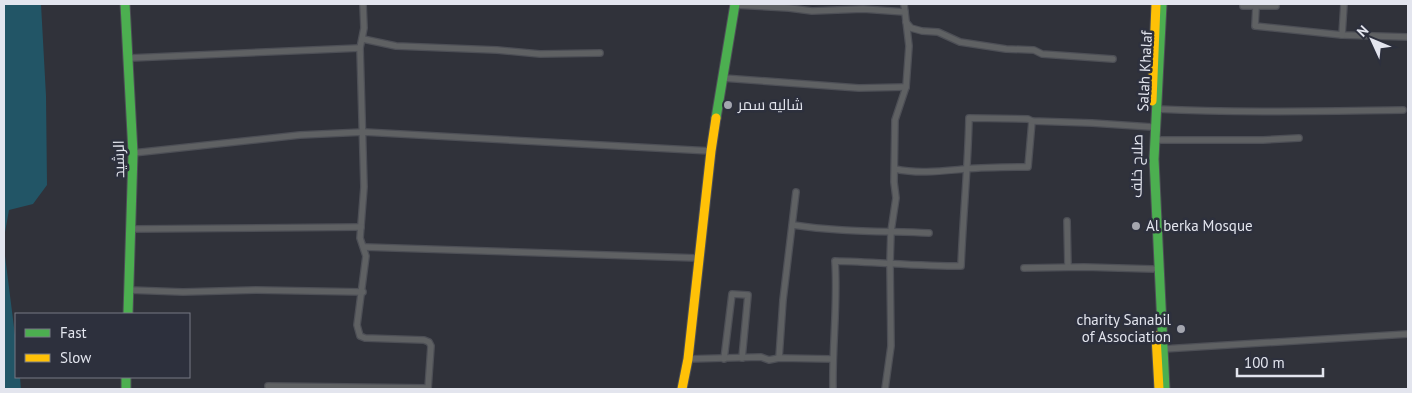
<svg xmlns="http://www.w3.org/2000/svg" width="1412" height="393" font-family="'PT Sans',Cairo,sans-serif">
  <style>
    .water { fill: #256 }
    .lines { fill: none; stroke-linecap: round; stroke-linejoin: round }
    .street-casing { stroke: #4d4f56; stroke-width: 8 }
    .fast-casing { stroke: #4d4f56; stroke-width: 11 }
    .slow-casing { stroke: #4d4f56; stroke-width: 11 }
    .street { stroke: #5f6163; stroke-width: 5.5 }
    .fast { stroke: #4caf50; stroke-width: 9 }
    .slow { stroke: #ffc107; stroke-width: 9 }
    .poi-dot { fill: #a4a6af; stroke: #2d303d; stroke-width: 2 }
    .labels { text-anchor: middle; stroke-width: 5; stroke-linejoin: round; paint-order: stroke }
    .street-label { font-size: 15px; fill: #e3e5ee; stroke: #2d303d }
    .poi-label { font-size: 15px; fill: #e3e5ee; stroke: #2d303d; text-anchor: start }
  </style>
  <rect width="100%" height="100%" fill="#30323a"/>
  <g class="water">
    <path d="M 4,4 L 41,4 L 46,96 L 47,185 L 33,204 L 9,210 L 4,238 Z"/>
    <path d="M 4,248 L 16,343 L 16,377 L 20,377 L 21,389 L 4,389 Z"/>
  </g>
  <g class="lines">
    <g class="street-casing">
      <g id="street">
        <path d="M 363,4 L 364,28 L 360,48 L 364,187 L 360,238 L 366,256 L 357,325 L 360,336 L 365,338 L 424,340 L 429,342 L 431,346 L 428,389"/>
        <path d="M 1243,4 L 1243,6 L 1276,6"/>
        <path d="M 735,5 L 789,8 L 812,11 L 863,9 L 905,12"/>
        <path d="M 1256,7 L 1255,26 L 1342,35 L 1408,37"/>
        <path d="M 906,22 L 911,28 L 922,31 L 938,32 L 960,42 L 1006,49 L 1034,50 L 1042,54 L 1113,59"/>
        <path d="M 1342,35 L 1344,4"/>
        <path d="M 363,39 L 396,46 L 497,50 L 540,54 L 600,53"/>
        <path d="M 130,58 L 360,48"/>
        <path d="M 723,78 L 859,88 L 906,87"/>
        <path d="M 1157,109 C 1239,113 1321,111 1403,110"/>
        <path d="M 1154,140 L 1263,140 L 1299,138"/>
        <path d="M 133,153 L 300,135 L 364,132 L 711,151"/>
        <path d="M 895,169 C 918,174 942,171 965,169 C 986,167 1007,167 1028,167 L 1032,121"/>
        <path d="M 1067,221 L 1068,267"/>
        <path d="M 793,225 C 838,232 883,231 929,233"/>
        <path d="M 133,229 L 361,227"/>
        <path d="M 364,247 L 698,258"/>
        <path d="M 1024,268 L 1084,267 L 1153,269"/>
        <path d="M 129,290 L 183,292 L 256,290 L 363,292"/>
        <path d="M 1163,349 L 1408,334"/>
        <path d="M 779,358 L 783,300 L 796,192"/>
        <path d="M 688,359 L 761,357 L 769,360 L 779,358 L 833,359"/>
        <path d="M 724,359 L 732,294 L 748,295 L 742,358"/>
        <path d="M 268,386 L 428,388"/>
        <path d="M 833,389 C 832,346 838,304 835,261 C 877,262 919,266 961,266 C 963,216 968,167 969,118 L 1028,119 L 1032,121 L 1092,123 L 1152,127"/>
        <path d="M 885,389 L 891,346 L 890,263 L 891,231 L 896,198 L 894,182 L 895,120 L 906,87 L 909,46 L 904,4"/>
      </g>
    </g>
    <g class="fast-casing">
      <g id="fast">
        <path d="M 125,4 L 133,153 L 128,314"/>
        <path d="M 1162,4 L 1154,159 L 1165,389"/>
        <path d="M 716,118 L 735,4"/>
        <path d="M 126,377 L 126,389"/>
      </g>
    </g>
    <g class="slow-casing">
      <g id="slow">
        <path d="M 1152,101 L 1156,4"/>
        <path d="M 1156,336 L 1159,389"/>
        <path d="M 682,389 L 688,359 L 711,151 L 716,118"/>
      </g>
    </g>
    <use href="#street" class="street"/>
    <use href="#fast" class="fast"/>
    <use href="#slow" class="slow"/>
  </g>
  <g class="poi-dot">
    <circle cx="728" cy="105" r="5"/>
    <circle cx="1136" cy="226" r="5"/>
    <circle cx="1181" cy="329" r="5"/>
  </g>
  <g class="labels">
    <g class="street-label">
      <text transform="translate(1145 71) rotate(-87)" y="5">Salah Khalaf</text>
      <text transform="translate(119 159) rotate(-91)" y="5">الرشيد</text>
      <text transform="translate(1137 166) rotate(-89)" y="5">صلاح خلف</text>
    </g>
    <g class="poi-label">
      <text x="738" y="110">شاليه سمر</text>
      <text x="1146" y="231">Al berka Mosque</text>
      <text x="1171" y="325" text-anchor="end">charity Sanabil<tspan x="1171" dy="17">of Association</tspan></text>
    </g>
  </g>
  <rect width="1412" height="393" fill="none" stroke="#e3e5ee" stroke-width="10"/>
  <rect x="15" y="313" width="175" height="65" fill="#2d303d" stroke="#767884"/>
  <rect x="25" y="329" width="25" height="8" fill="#4caf50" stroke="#767884"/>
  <text x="60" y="338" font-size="15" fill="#e3e5ee">Fast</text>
  <rect x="25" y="354" width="25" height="8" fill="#ffc107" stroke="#767884"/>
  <text x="60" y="363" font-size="15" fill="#e3e5ee">Slow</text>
  <g transform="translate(1372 40) rotate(314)" stroke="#2d303d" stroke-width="4" paint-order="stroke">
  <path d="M0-4L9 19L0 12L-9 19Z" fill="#e3e5ee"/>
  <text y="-8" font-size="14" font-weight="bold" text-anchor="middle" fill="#e3e5ee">N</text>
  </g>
  <path d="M1237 368v8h86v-8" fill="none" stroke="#e3e5ee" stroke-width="2.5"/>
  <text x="1244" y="368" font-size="15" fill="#e3e5ee" stroke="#2d303d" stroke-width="4" paint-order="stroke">100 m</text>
</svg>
